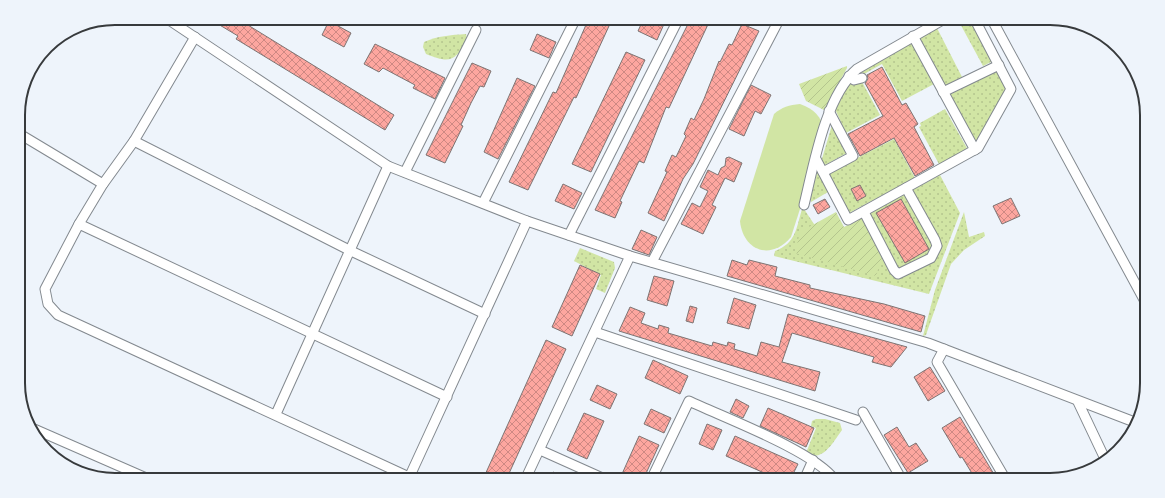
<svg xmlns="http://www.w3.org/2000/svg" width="1165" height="498" font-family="Mulish,sans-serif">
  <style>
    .grass { fill: url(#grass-dots) }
    .garden { fill: url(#garden-furrows) }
    .pitch { fill: #d1e5a4 }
    .water { fill: url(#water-rules); stroke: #67b7bf }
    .building { fill: url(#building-cross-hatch); stroke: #7d7473 }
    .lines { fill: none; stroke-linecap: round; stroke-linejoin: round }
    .minor-casing { stroke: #83898f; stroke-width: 11 }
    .minor { stroke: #fff; stroke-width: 9 }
    .rim { fill: none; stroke: #373a3c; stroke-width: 2 }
  </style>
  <defs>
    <pattern id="grass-dots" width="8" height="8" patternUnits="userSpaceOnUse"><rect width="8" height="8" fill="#d1e5a4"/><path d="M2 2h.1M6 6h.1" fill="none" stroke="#b4c58e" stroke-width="1.8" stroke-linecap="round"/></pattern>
    <pattern id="garden-furrows" width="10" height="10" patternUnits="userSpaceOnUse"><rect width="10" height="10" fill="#d1e5a4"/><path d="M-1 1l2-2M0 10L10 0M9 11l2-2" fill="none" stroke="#b4c58e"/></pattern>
    <pattern id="water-rules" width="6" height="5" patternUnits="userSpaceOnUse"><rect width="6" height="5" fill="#7bedf7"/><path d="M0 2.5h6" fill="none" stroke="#6bccd5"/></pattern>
    <pattern id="building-cross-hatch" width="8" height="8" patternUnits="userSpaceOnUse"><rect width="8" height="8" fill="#fda69f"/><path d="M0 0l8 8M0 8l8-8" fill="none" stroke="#ce8883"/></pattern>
  </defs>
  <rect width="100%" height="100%" fill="#eef4fb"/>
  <g class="grass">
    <path d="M 957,18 L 970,18 L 993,61 L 983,66 Z"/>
    <path d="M 937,28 L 962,77 L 945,86 L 919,38 Z"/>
    <path d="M 466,34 L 467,39 C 456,61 450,64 426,54 L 423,47 L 424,42 C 438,36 450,35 466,34 Z"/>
    <path d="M 911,42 L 934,84 L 902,101 L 882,64 L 857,78 L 859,70 Z"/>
    <path d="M 998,70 L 1008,89 L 976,144 L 949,95 Z"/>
    <path d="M 861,80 L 880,115 L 846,133 L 835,109 L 848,85 Z"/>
    <path d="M 945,109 L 968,150 L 940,166 L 919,127 L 921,126 L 920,123 Z"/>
    <path d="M 832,125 L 847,153 L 823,166 L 821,162 Z"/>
    <path d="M 894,139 L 915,178 L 849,213 L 828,173 Z"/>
    <path d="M 818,169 L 827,187 L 828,192 L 811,202 L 810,198 Z"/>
    <path d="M 940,175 L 960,213 L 929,294 L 774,256 L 775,251 C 796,243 796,229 802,209 L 804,209 L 814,224 L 884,258 L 863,217 Z"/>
    <path d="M 964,212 L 969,237 L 984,232 L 985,236 L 964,250 L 951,264 L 928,329 L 926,335 L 923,336 L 935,290 Z"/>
    <path d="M 580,248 L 614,262 L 615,268 L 605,293 L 596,289 L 601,275 L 574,261 Z"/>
    <path d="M 816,419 L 825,419 L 840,423 L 842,430 C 833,442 823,463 806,453 L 816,428 L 811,426 L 812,421 Z"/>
  </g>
  <g class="garden">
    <path d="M 847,66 L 847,68 L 824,110 L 806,101 L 799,84 Z"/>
    <path d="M 836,212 L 844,227 L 863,217 L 882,256 L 876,276 L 795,253 L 800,232 Z"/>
  </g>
  <path class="pitch" d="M 800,104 C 814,109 821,116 825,131 L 791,237 C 771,261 743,251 740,221 L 774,114 C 782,107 789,105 800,104 Z"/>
  <path class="water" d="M 367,18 L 451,18 L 383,25 Z"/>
  <g class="building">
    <path d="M 208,18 L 246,18 L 243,22 L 394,115 L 385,130 L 236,39 L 238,36 Z"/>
    <path d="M 589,18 L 609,26 L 576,98 L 574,97 L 528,190 L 509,182 L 553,92 L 556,93 Z"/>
    <path d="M 644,18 L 652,18 L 664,24 L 657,40 L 638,31 Z"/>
    <path d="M 691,18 L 711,18 L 669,108 L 666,107 L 644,163 L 639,161 L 620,201 L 622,202 L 615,218 L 595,210 Z"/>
    <path d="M 329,21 L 351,33 L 344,47 L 322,35 Z"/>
    <path d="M 742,24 L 759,31 L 693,164 L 683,179 L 664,221 L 648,213 L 667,172 L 665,171 L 672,155 L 676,157 L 686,136 L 684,134 L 691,118 L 694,120 L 704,99 L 719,61 L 720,62 L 729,44 L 732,45 Z"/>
    <path d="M 537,34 L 556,42 L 549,58 L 530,50 Z"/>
    <path d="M 375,44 L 445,78 L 435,99 L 413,88 L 415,85 L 383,68 L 379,72 L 364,64 Z"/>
    <path d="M 626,52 L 645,60 L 591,172 L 572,164 Z"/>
    <path d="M 472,63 L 491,71 L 484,87 L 480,86 L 471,103 L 461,125 L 463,126 L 445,163 L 426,155 Z"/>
    <path d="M 882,67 L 902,105 L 906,103 L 918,124 L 914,127 L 934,165 L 915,176 L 894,138 L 860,156 L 848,134 L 883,116 L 865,83 L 868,79 L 867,75 Z"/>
    <path d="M 517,78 L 535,86 L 498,159 L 484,152 Z"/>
    <path d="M 751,85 L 771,95 L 761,114 L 755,111 L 744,136 L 729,129 Z"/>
    <path d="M 729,157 L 742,163 L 734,182 L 725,178 L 712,205 L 716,207 L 703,234 L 681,224 L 692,203 L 700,207 L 708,191 L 700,187 L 708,170 L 718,175 L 721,168 L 725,166 L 726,158 Z"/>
    <path d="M 563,184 L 582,193 L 574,209 L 555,201 Z"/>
    <path d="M 860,185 L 866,196 L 857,201 L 851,189 Z"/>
    <path d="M 1011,198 L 1020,216 L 1002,224 L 993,206 Z"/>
    <path d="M 825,199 L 830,207 L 818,214 L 813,205 Z"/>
    <path d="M 901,199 L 929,249 L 905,263 L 876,213 Z"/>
    <path d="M 641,230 L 657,237 L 649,255 L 632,249 Z"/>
    <path d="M 732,260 L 747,265 L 749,260 L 777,267 L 775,276 L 810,285 L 810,288 L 884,304 L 925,316 L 921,332 L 727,276 Z"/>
    <path d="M 580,265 L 600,274 L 572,336 L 552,327 Z"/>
    <path d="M 654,276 L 674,281 L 667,306 L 647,300 Z"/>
    <path d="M 734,298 L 756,305 L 749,329 L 727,323 Z"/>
    <path d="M 690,306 L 697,308 L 693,323 L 686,321 Z"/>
    <path d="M 630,307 L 645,313 L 641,323 L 658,329 L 659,325 L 669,328 L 668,333 L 712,346 L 713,342 L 727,346 L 728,342 L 735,344 L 734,349 L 757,356 L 761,342 L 779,347 L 788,314 L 907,347 L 891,367 L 872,362 L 874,357 L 792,333 L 782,362 L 820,372 L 815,391 L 619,331 Z"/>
    <path d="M 546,340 L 566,349 L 506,480 L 491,480 L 484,477 Z"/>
    <path d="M 653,360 L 688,376 L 680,394 L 645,378 Z"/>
    <path d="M 930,367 L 945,391 L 928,401 L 914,377 Z"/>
    <path d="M 597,385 L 617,394 L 610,409 L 590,400 Z"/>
    <path d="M 736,399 L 749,406 L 743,418 L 730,412 Z"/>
    <path d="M 768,408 L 814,428 L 806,447 L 760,426 Z"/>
    <path d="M 651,409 L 671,418 L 664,433 L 644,424 Z"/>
    <path d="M 584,413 L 604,421 L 587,459 L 567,450 Z"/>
    <path d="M 960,417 L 995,476 L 989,480 L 976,480 L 962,457 L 960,458 L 942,428 Z"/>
    <path d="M 707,424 L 722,430 L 713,450 L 699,444 Z"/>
    <path d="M 897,427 L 909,447 L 916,443 L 928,461 L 908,473 L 884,435 Z"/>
    <path d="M 639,436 L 659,445 L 643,480 L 634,480 L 622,474 Z"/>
    <path d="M 735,436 L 798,464 L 790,480 L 780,480 L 726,456 Z"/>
    <path d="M 553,472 L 572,480 L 549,480 Z"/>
  </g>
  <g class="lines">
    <g class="minor-casing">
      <g id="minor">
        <path d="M 166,18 L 388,166 L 527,221 L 630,256 L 928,343 L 1137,423"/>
        <path d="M 991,18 L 1147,305"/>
        <path d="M 913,36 L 975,150"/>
        <path d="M 195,37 L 134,141 L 103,184 L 79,224 L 45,289 L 48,304 L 58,315 L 409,477"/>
        <path d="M 849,76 L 854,80 L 862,78"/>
        <path d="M 943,92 L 999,65"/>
        <path d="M 18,133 L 103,184"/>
        <path d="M 134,141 L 351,251 L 485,314"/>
        <path d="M 816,159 L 848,220 L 978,148 L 1011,89 L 974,18"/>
        <path d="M 405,172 L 476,30"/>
        <path d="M 823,172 L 853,156 L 829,111"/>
        <path d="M 483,203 L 576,18"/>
        <path d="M 804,205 C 814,164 825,97 857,69 L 946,18"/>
        <path d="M 864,212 L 894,270 L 898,274 L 931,258 L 937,246 L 935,240 L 906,188"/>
        <path d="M 79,224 L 447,397"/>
        <path d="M 569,235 L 679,18"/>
        <path d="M 652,262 L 780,18"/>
        <path d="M 595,332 L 856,420"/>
        <path d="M 944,349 L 937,362 L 1006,480"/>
        <path d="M 1078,402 L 1106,461"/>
        <path d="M 863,412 L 902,480"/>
        <path d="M 276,414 L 388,166"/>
        <path d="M 32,428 L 151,480"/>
        <path d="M 540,450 L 607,480"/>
        <path d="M 408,480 L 527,221"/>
        <path d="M 525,480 L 630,256"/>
        <path d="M 651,480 L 689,401 C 725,418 814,451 835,480"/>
        <path d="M 804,480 L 813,460"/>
      </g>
    </g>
    <use href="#minor" class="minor"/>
  </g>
  <path d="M0 0H1165V498H0ZM115 25H1050A90 90 0 0 1 1140 115V383A90 90 0 0 1 1050 473H115A90 90 0 0 1 25 383V115A90 90 0 0 1 115 25Z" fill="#eef4fb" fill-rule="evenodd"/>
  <path class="rim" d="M115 25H1050A90 90 0 0 1 1140 115V383A90 90 0 0 1 1050 473H115A90 90 0 0 1 25 383V115A90 90 0 0 1 115 25Z"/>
</svg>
